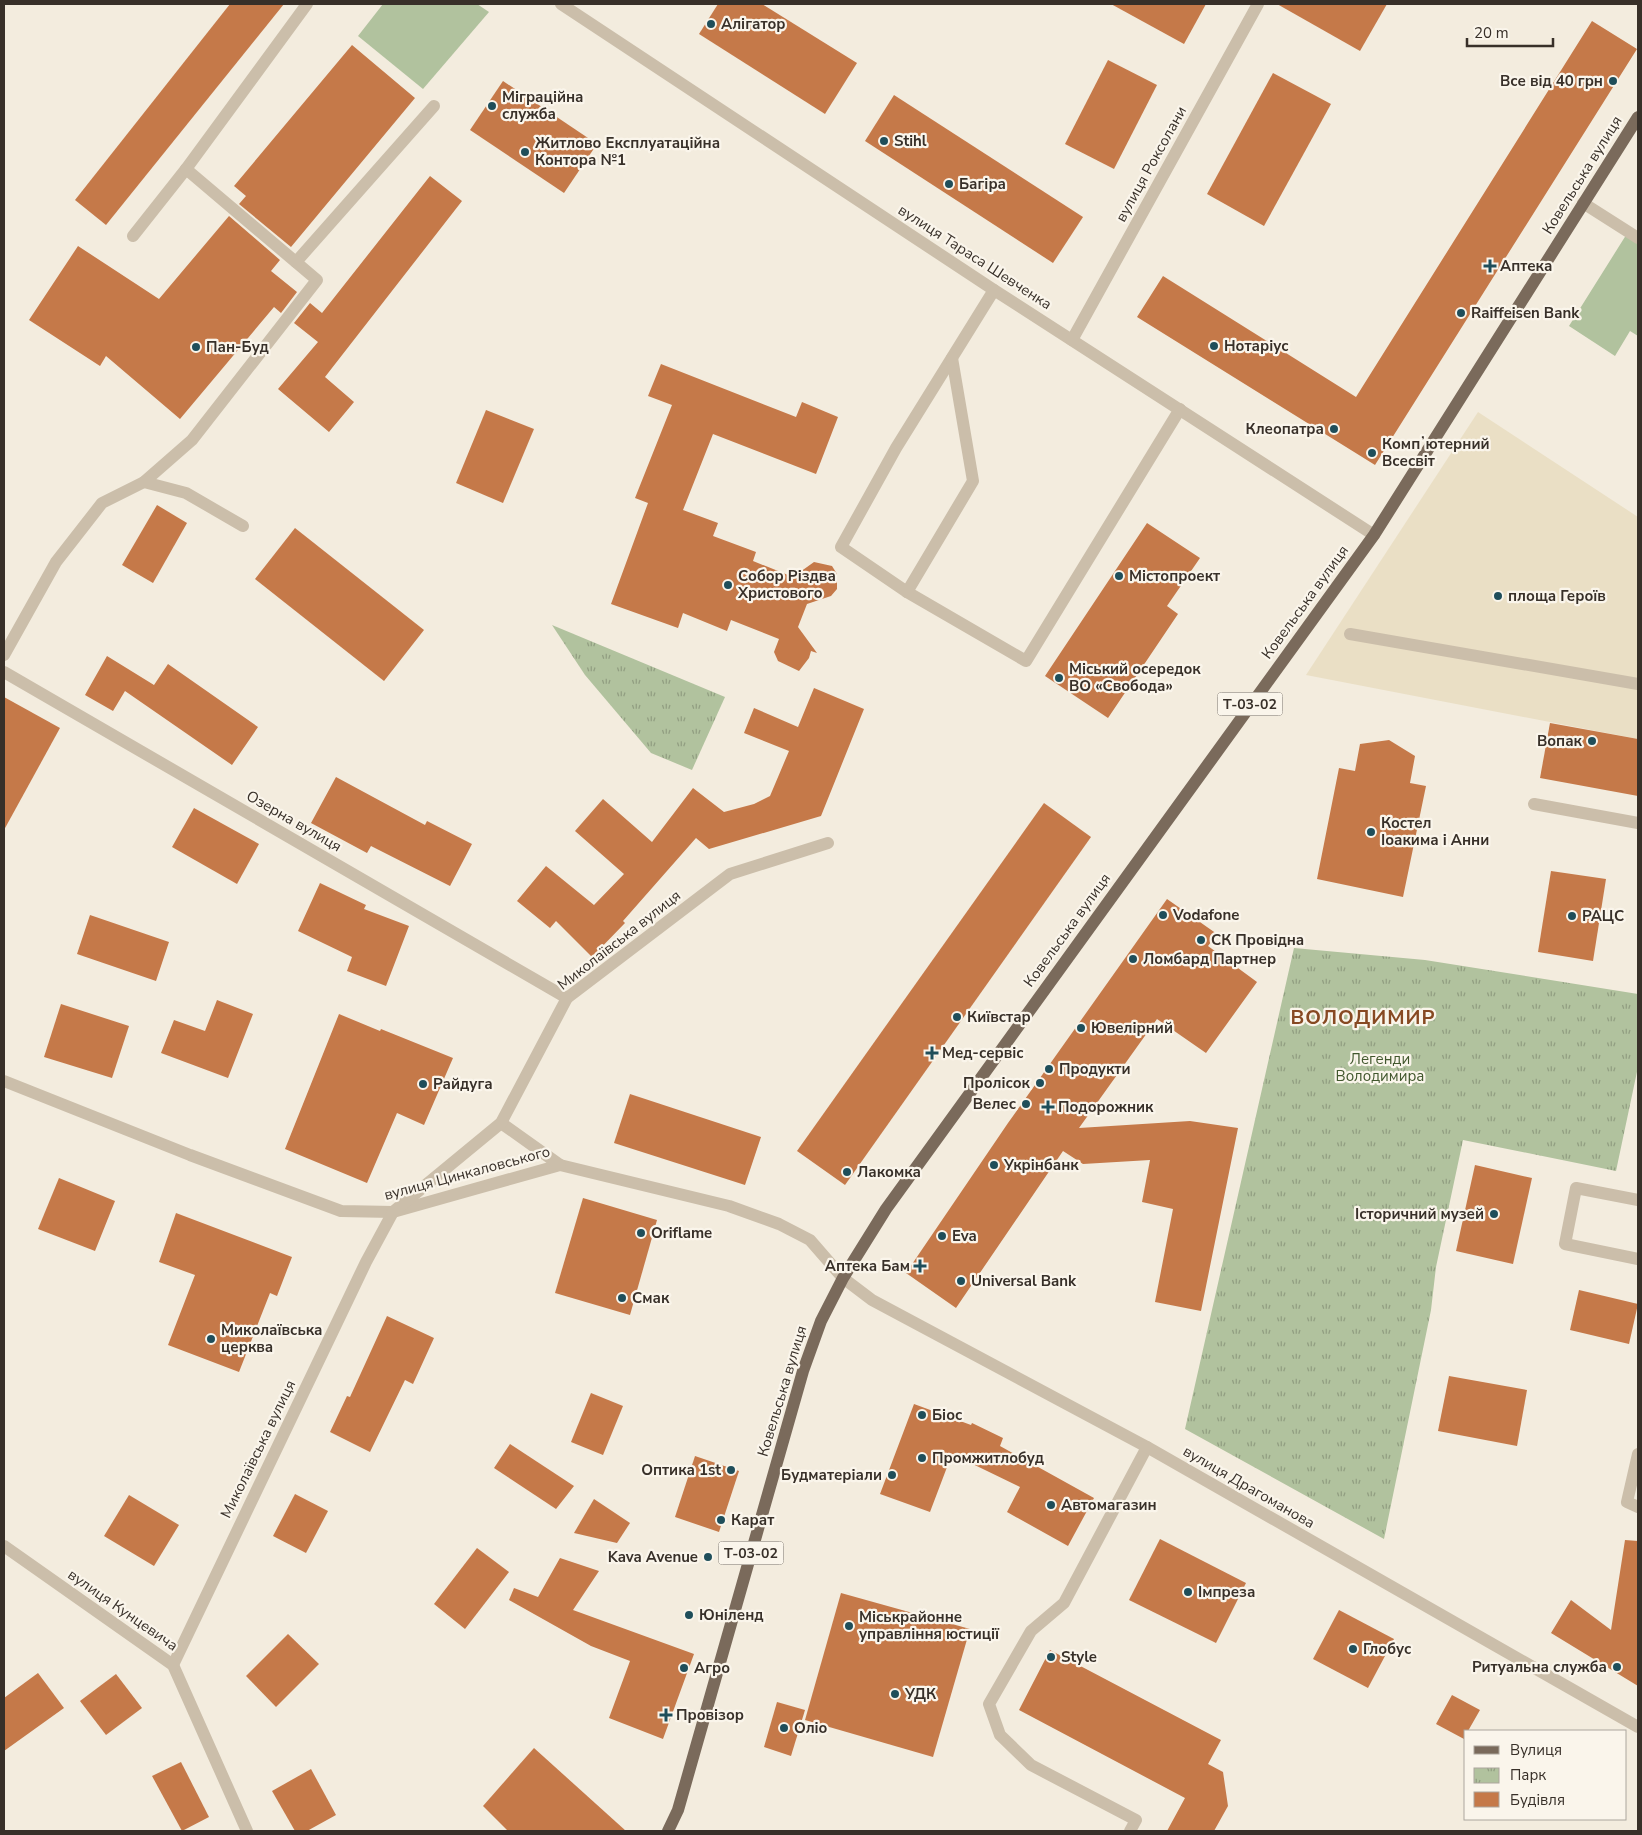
<svg xmlns="http://www.w3.org/2000/svg" width="1642" height="1835" font-family="'Nunito Sans',sans-serif">
  <style>
    .grass { fill: #b1c29e }
    .park { fill: url(#park-tufts) }
    .plaza { fill: #eadfc5 }
    .building { fill: #c57949 }
    .lines { fill: none; stroke-linecap: round; stroke-linejoin: round }
    .service { stroke: #cbbeaa; stroke-width: 12 }
    .pedestrian { stroke: #cbbeaa; stroke-width: 12 }
    .minor { stroke: #cbbeaa; stroke-width: 12 }
    .tertiary { stroke: #cbbeaa; stroke-width: 12 }
    .primary { stroke: #7a6a5b; stroke-width: 12 }
    .poi-dot { fill: #1f4e5a; stroke: #faf5eb; stroke-width: 2 }
    .labels { text-anchor: middle; stroke-width: 4.5; stroke-linejoin: round; paint-order: stroke }
    .shield { fill: #faf5eb; stroke: #726b63; stroke-width: 1 }
    .shield-label { font-size: 14px; font-weight: bold; fill: #383029 }
    .poi-label { font-size: 15px; font-weight: bold; fill: #383029; stroke: #faf5eb; text-anchor: start }
    .street-label { font-size: 15px; fill: #383029; stroke: #faf5eb }
    .park-label { font-size: 15px; fill: #41572d; stroke: #faf5eb }
    .district-label { font-size: 20px; font-weight: bold; letter-spacing: 1px; fill: #874922; stroke: #faf5eb }
  </style>
  <defs>
    <pattern id="park-tufts" width="24" height="20" patternUnits="userSpaceOnUse" patternTransform="scale(1.25)"><rect width="24" height="20" fill="#b1c29e"/><path d="M3 7l-1-3M5 7V3M7 7l1-3M15 17l-1-3M17 17v-4M19 17l1-3" fill="none" stroke="#919e81"/></pattern>
  </defs>
  <rect width="100%" height="100%" fill="#f3ecde"/>
  <g class="grass">
    <path d="M 383,4 L 477,4 L 489,12 L 423,89 L 358,36 Z"/>
    <path d="M 1628,232 L 1638,238 L 1638,336 L 1630,331 L 1615,356 L 1569,326 Z"/>
  </g>
  <g class="park">
    <path d="M 552,625 L 725,697 L 692,770 L 651,753 L 585,675 Z"/>
    <path d="M 1294,948 L 1425,960 L 1638,994 L 1638,1067 L 1616,1171 L 1463,1140 L 1436,1267 L 1431,1310 L 1384,1539 L 1185,1429 Z"/>
  </g>
  <path class="plaza" d="M 1478,412 L 1638,517 L 1638,739 L 1306,675 Z"/>
  <g class="building">
    <path d="M 230,4 L 284,4 L 106,225 L 75,200 Z"/>
    <path d="M 718,4 L 762,4 L 857,63 L 825,114 L 699,34 Z"/>
    <path d="M 1111,4 L 1206,4 L 1184,44 Z"/>
    <path d="M 1277,4 L 1387,4 L 1360,51 Z"/>
    <path d="M 1592,21 L 1637,49 L 1375,465 L 1137,317 L 1163,276 L 1356,397 Z"/>
    <path d="M 352,45 L 415,98 L 291,247 L 239,204 L 246,196 L 234,186 Z"/>
    <path d="M 1108,60 L 1157,85 L 1114,169 L 1065,144 Z"/>
    <path d="M 1273,73 L 1331,104 L 1264,226 L 1207,194 Z"/>
    <path d="M 503,81 L 597,144 L 564,193 L 470,130 Z"/>
    <path d="M 894,95 L 1083,217 L 1053,263 L 865,141 Z"/>
    <path d="M 430,176 L 462,201 L 325,377 L 354,402 L 329,432 L 278,389 L 318,342 L 294,323 L 310,303 L 322,313 Z"/>
    <path d="M 229,216 L 280,260 L 271,271 L 297,292 L 281,313 L 274,307 L 180,419 L 106,356 L 100,366 L 29,320 L 78,246 L 159,299 Z"/>
    <path d="M 661,364 L 796,417 L 802,402 L 838,417 L 816,474 L 713,434 L 683,510 L 718,523 L 713,536 L 756,552 L 753,561 L 793,577 L 814,562 L 832,566 L 837,574 L 837,589 L 831,596 L 807,604 L 798,627 L 817,653 L 811,651 L 809,658 L 799,671 L 778,661 L 774,652 L 779,639 L 731,620 L 727,631 L 683,613 L 678,628 L 611,604 L 648,503 L 635,498 L 672,405 L 648,396 Z"/>
    <path d="M 486,410 L 534,429 L 503,503 L 456,483 Z"/>
    <path d="M 157,505 L 187,523 L 153,583 L 122,565 Z"/>
    <path d="M 1147,523 L 1200,558 L 1167,606 L 1178,614 L 1108,718 L 1045,676 Z"/>
    <path d="M 295,528 L 424,630 L 384,681 L 255,579 Z"/>
    <path d="M 107,656 L 154,685 L 168,664 L 258,727 L 232,765 L 125,691 L 113,711 L 85,695 Z"/>
    <path d="M 814,688 L 864,709 L 821,816 L 709,849 L 696,838 L 623,921 L 625,923 L 592,957 L 556,921 L 550,928 L 517,901 L 546,866 L 594,905 L 624,874 L 575,831 L 603,799 L 652,842 L 693,788 L 724,812 L 754,804 L 770,796 L 789,751 L 744,733 L 754,708 L 798,727 Z"/>
    <path d="M 4,697 L 60,728 L 4,830 Z"/>
    <path d="M 1550,723 L 1638,739 L 1638,796 L 1540,778 Z"/>
    <path d="M 1389,740 L 1415,756 L 1410,783 L 1426,786 L 1403,897 L 1317,879 L 1339,768 L 1355,771 L 1360,744 Z"/>
    <path d="M 336,777 L 425,825 L 427,821 L 472,844 L 450,886 L 371,846 L 367,853 L 311,823 Z"/>
    <path d="M 1044,803 L 1091,837 L 845,1185 L 797,1151 Z"/>
    <path d="M 194,808 L 259,844 L 237,884 L 172,847 Z"/>
    <path d="M 1551,871 L 1606,879 L 1593,961 L 1538,952 Z"/>
    <path d="M 320,883 L 366,905 L 364,909 L 409,926 L 386,986 L 347,971 L 352,957 L 298,931 Z"/>
    <path d="M 1167,899 L 1217,934 L 1208,946 L 1257,982 L 1206,1053 L 1157,1019 L 1079,1128 L 1190,1121 L 1238,1128 L 1201,1311 L 1155,1302 L 1173,1209 L 1142,1202 L 1150,1160 L 1083,1164 L 1063,1151 L 956,1308 L 906,1273 L 1008,1123 Z"/>
    <path d="M 90,915 L 169,942 L 156,981 L 77,954 Z"/>
    <path d="M 217,1000 L 253,1014 L 228,1078 L 161,1053 L 174,1020 L 205,1031 Z"/>
    <path d="M 61,1004 L 129,1026 L 112,1078 L 44,1057 Z"/>
    <path d="M 339,1014 L 380,1031 L 381,1029 L 453,1058 L 424,1125 L 397,1113 L 367,1183 L 285,1149 Z"/>
    <path d="M 630,1094 L 761,1137 L 745,1185 L 614,1143 Z"/>
    <path d="M 1475,1165 L 1532,1178 L 1513,1264 L 1456,1251 Z"/>
    <path d="M 59,1178 L 115,1201 L 95,1251 L 38,1229 Z"/>
    <path d="M 583,1198 L 657,1220 L 630,1315 L 555,1293 Z"/>
    <path d="M 176,1213 L 292,1257 L 277,1296 L 270,1293 L 239,1372 L 168,1345 L 195,1275 L 159,1262 Z"/>
    <path d="M 1579,1290 L 1638,1304 L 1629,1344 L 1570,1330 Z"/>
    <path d="M 387,1316 L 434,1338 L 413,1384 L 405,1380 L 370,1452 L 330,1432 L 347,1396 L 350,1397 Z"/>
    <path d="M 1449,1376 L 1527,1390 L 1517,1446 L 1438,1431 Z"/>
    <path d="M 591,1393 L 623,1406 L 603,1455 L 571,1442 Z"/>
    <path d="M 914,1404 L 971,1425 L 972,1423 L 1003,1438 L 1000,1446 L 1094,1498 L 1068,1546 L 1007,1512 L 1020,1487 L 952,1454 L 930,1512 L 880,1494 Z"/>
    <path d="M 510,1444 L 574,1486 L 556,1509 L 494,1468 Z"/>
    <path d="M 695,1456 L 739,1471 L 719,1532 L 675,1517 Z"/>
    <path d="M 295,1494 L 328,1511 L 306,1553 L 273,1536 Z"/>
    <path d="M 129,1495 L 179,1525 L 154,1566 L 104,1536 Z"/>
    <path d="M 594,1499 L 630,1523 L 617,1543 L 574,1533 Z"/>
    <path d="M 1160,1539 L 1246,1583 L 1216,1643 L 1129,1600 Z"/>
    <path d="M 1625,1540 L 1638,1541 L 1638,1686 L 1551,1633 L 1571,1600 L 1611,1630 Z"/>
    <path d="M 477,1548 L 509,1572 L 465,1629 L 434,1604 Z"/>
    <path d="M 560,1558 L 599,1571 L 573,1610 L 694,1654 L 663,1739 L 609,1718 L 630,1661 L 591,1646 L 509,1600 L 514,1588 L 538,1597 Z"/>
    <path d="M 841,1593 L 970,1629 L 933,1757 L 805,1720 Z"/>
    <path d="M 1339,1610 L 1394,1639 L 1368,1688 L 1313,1659 Z"/>
    <path d="M 288,1634 L 319,1664 L 276,1707 L 246,1676 Z"/>
    <path d="M 1050,1650 L 1221,1740 L 1208,1764 L 1223,1772 L 1228,1806 L 1214,1831 L 1167,1831 L 1185,1798 L 1019,1710 Z"/>
    <path d="M 38,1673 L 64,1708 L 4,1751 L 4,1698 Z"/>
    <path d="M 116,1674 L 142,1708 L 106,1735 L 80,1701 Z"/>
    <path d="M 1452,1695 L 1480,1710 L 1468,1731 L 1466,1731 L 1464,1739 L 1436,1724 Z"/>
    <path d="M 777,1702 L 805,1710 L 791,1756 L 764,1747 Z"/>
    <path d="M 534,1748 L 626,1831 L 508,1831 L 483,1806 Z"/>
    <path d="M 181,1762 L 209,1817 L 182,1831 L 152,1776 Z"/>
    <path d="M 311,1769 L 336,1815 L 307,1831 L 295,1831 L 272,1791 Z"/>
  </g>
  <g class="lines">
    <g class="service">
      <path d="M 1583,203 L 1638,238"/>
      <path d="M 133,236 L 186,169 L 307,4"/>
      <path d="M 296,262 L 434,106"/>
      <path d="M 994,290 L 896,448 L 841,547 L 907,592 L 1026,661 L 1180,409"/>
      <path d="M 144,482 L 192,440 L 317,280 L 186,169"/>
      <path d="M 907,592 L 973,481 L 952,358"/>
      <path d="M 1534,804 L 1638,823"/>
      <path d="M 1638,1200 L 1576,1188 L 1565,1244 L 1638,1259"/>
      <path d="M 1638,1454 L 1627,1502 L 1638,1507"/>
      <path d="M 1130,1831 L 1136,1820 L 1031,1765 L 1000,1735 L 989,1704 L 1031,1631 L 1064,1603 L 1147,1447"/>
    </g>
    <path class="pedestrian" d="M 1350,634 L 1638,684"/>
    <g class="minor">
      <path d="M 561,4 L 994,290 L 1374,535"/>
      <path d="M 1072,340 L 1258,4"/>
      <path d="M 4,655 L 56,562 L 102,503 L 144,482 L 186,493 L 243,526"/>
      <path d="M 4,672 L 567,998"/>
      <path d="M 4,1081 L 190,1155 L 341,1211 L 393,1212 L 560,1165 L 729,1206 L 779,1224 L 810,1240 L 843,1278"/>
      <path d="M 501,1123 L 560,1165"/>
      <path d="M 4,1546 L 173,1665 L 247,1831"/>
      <path d="M 173,1665 L 366,1262 L 393,1212 L 501,1123 L 567,998 L 730,874 L 828,843"/>
    </g>
    <path class="tertiary" d="M 843,1278 L 872,1300 L 1147,1447 L 1638,1727"/>
    <path class="primary" d="M 668,1831 L 678,1810 L 803,1371 L 821,1321 L 843,1278 L 886,1209 L 1374,535 L 1638,117"/>
  </g>
  <g class="poi-dot">
    <circle cx="711" cy="24" r="5"/>
    <circle cx="1613" cy="81" r="5"/>
    <circle cx="492" cy="106" r="5"/>
    <circle cx="884" cy="141" r="5"/>
    <circle cx="525" cy="152" r="5"/>
    <circle cx="949" cy="184" r="5"/>
    <path d="M1487.5 258.5h5v5h5v5h-5v5h-5v-5h-5v-5h5z"/>
    <circle cx="1461" cy="313" r="5"/>
    <circle cx="1214" cy="346" r="5"/>
    <circle cx="196" cy="347" r="5"/>
    <circle cx="1334" cy="429" r="5"/>
    <circle cx="1372" cy="453" r="5"/>
    <circle cx="1119" cy="576" r="5"/>
    <circle cx="728" cy="585" r="5"/>
    <circle cx="1498" cy="596" r="5"/>
    <circle cx="1059" cy="678" r="5"/>
    <circle cx="1592" cy="741" r="5"/>
    <circle cx="1371" cy="832" r="5"/>
    <circle cx="1163" cy="915" r="5"/>
    <circle cx="1572" cy="916" r="5"/>
    <circle cx="1201" cy="940" r="5"/>
    <circle cx="1133" cy="959" r="5"/>
    <circle cx="957" cy="1017" r="5"/>
    <circle cx="1081" cy="1028" r="5"/>
    <path d="M929.5 1045.5h5v5h5v5h-5v5h-5v-5h-5v-5h5z"/>
    <circle cx="1049" cy="1069" r="5"/>
    <circle cx="1040" cy="1083" r="5"/>
    <circle cx="423" cy="1084" r="5"/>
    <circle cx="1026" cy="1104" r="5"/>
    <path d="M1045.5 1099.5h5v5h5v5h-5v5h-5v-5h-5v-5h5z"/>
    <circle cx="994" cy="1165" r="5"/>
    <circle cx="847" cy="1172" r="5"/>
    <circle cx="1494" cy="1214" r="5"/>
    <circle cx="641" cy="1233" r="5"/>
    <circle cx="942" cy="1236" r="5"/>
    <path d="M917.5 1258.5h5v5h5v5h-5v5h-5v-5h-5v-5h5z"/>
    <circle cx="961" cy="1281" r="5"/>
    <circle cx="622" cy="1298" r="5"/>
    <circle cx="211" cy="1339" r="5"/>
    <circle cx="922" cy="1415" r="5"/>
    <circle cx="922" cy="1458" r="5"/>
    <circle cx="731" cy="1470" r="5"/>
    <circle cx="892" cy="1475" r="5"/>
    <circle cx="1051" cy="1505" r="5"/>
    <circle cx="721" cy="1520" r="5"/>
    <circle cx="708" cy="1557" r="5"/>
    <circle cx="1188" cy="1592" r="5"/>
    <circle cx="689" cy="1615" r="5"/>
    <circle cx="849" cy="1626" r="5"/>
    <circle cx="1353" cy="1649" r="5"/>
    <circle cx="1051" cy="1657" r="5"/>
    <circle cx="1617" cy="1667" r="5"/>
    <circle cx="684" cy="1668" r="5"/>
    <circle cx="895" cy="1694" r="5"/>
    <path d="M663.5 1707.5h5v5h5v5h-5v5h-5v-5h-5v-5h5z"/>
    <circle cx="784" cy="1728" r="5"/>
  </g>
  <g class="labels">
    <g class="shield">
      <rect x="1217.5" y="692.5" width="65" height="23" rx="4"/>
      <rect x="718.5" y="1541.5" width="65" height="23" rx="4"/>
    </g>
    <g class="shield-label">
      <text x="1250" y="709">Т-03-02</text>
      <text x="751" y="1558">Т-03-02</text>
    </g>
    <g class="poi-label">
      <text x="721" y="29">Алігатор</text>
      <text x="1603" y="86" text-anchor="end">Все від 40 грн</text>
      <text x="502" y="102">Міграційна<tspan x="502" dy="17">служба</tspan></text>
      <text x="894" y="146">Stihl</text>
      <text x="535" y="148">Житлово Експлуатаційна<tspan x="535" dy="17">Контора №1</tspan></text>
      <text x="959" y="189">Багіра</text>
      <text x="1500" y="271">Аптека</text>
      <text x="1471" y="318">Raiffeisen Bank</text>
      <text x="1224" y="351">Нотаріус</text>
      <text x="206" y="352">Пан-Буд</text>
      <text x="1324" y="434" text-anchor="end">Клеопатра</text>
      <text x="1382" y="449">Компʼютерний<tspan x="1382" dy="17">Всесвіт</tspan></text>
      <text x="738" y="581">Собор Різдва<tspan x="738" dy="17">Христового</tspan></text>
      <text x="1129" y="581">Містопроект</text>
      <text x="1508" y="601">площа Героїв</text>
      <text x="1069" y="674">Міський осередок<tspan x="1069" dy="17">ВО «Свобода»</tspan></text>
      <text x="1582" y="746" text-anchor="end">Вопак</text>
      <text x="1381" y="828">Костел<tspan x="1381" dy="17">Іоакима і Анни</tspan></text>
      <text x="1173" y="920">Vodafone</text>
      <text x="1582" y="921">РАЦС</text>
      <text x="1211" y="945">СК Провідна</text>
      <text x="1143" y="964">Ломбард Партнер</text>
      <text x="967" y="1022">Київстар</text>
      <text x="1091" y="1033">Ювелірний</text>
      <text x="942" y="1058">Мед-сервіс</text>
      <text x="1059" y="1074">Продукти</text>
      <text x="1030" y="1088" text-anchor="end">Пролісок</text>
      <text x="433" y="1089">Райдуга</text>
      <text x="1016" y="1109" text-anchor="end">Велес</text>
      <text x="1058" y="1112">Подорожник</text>
      <text x="1004" y="1170">Укрінбанк</text>
      <text x="857" y="1177">Лакомка</text>
      <text x="1484" y="1219" text-anchor="end">Історичний музей</text>
      <text x="651" y="1238">Oriflame</text>
      <text x="952" y="1241">Eva</text>
      <text x="910" y="1271" text-anchor="end">Аптека Бам</text>
      <text x="971" y="1286">Universal Bank</text>
      <text x="632" y="1303">Смак</text>
      <text x="221" y="1335">Миколаївська<tspan x="221" dy="17">церква</tspan></text>
      <text x="932" y="1420">Біос</text>
      <text x="932" y="1463">Промжитлобуд</text>
      <text x="721" y="1475" text-anchor="end">Оптика 1st</text>
      <text x="882" y="1480" text-anchor="end">Будматеріали</text>
      <text x="1061" y="1510">Автомагазин</text>
      <text x="731" y="1525">Карат</text>
      <text x="698" y="1562" text-anchor="end">Kava Avenue</text>
      <text x="1198" y="1597">Імпреза</text>
      <text x="699" y="1620">Юніленд</text>
      <text x="859" y="1622">Міськрайонне<tspan x="859" dy="17">управління юстиції</tspan></text>
      <text x="1363" y="1654">Глобус</text>
      <text x="1061" y="1662">Style</text>
      <text x="1607" y="1672" text-anchor="end">Ритуальна служба</text>
      <text x="694" y="1673">Агро</text>
      <text x="905" y="1699">УДК</text>
      <text x="676" y="1720">Провізор</text>
      <text x="794" y="1733">Оліо</text>
    </g>
    <g class="street-label">
      <text transform="translate(1151 164) rotate(-61)" y="5">вулиця Роксолани</text>
      <text transform="translate(1582 175) rotate(-58)" y="5">Ковельська вулиця</text>
      <text transform="translate(975 257) rotate(33)" y="5">вулиця Тараса Шевченка</text>
      <text transform="translate(1305 602) rotate(-54)" y="5">Ковельська вулиця</text>
      <text transform="translate(294 821) rotate(30)" y="5">Озерна вулиця</text>
      <text transform="translate(1067 930) rotate(-54)" y="5">Ковельська вулиця</text>
      <text transform="translate(619 940) rotate(-38)" y="5">Миколаївська вулиця</text>
      <text transform="translate(467 1173) rotate(-15)" y="5">вулиця Цинкаловського</text>
      <text transform="translate(782 1391) rotate(-73)" y="5">Ковельська вулиця</text>
      <text transform="translate(258 1449) rotate(-64)" y="5">Миколаївська вулиця</text>
      <text transform="translate(1249 1487) rotate(30)" y="5">вулиця Драгоманова</text>
      <text transform="translate(123 1610) rotate(35)" y="5">вулиця Кунцевича</text>
    </g>
    <g class="park-label">
      <text x="1380" y="1064">Легенди<tspan x="1380" dy="17">Володимира</tspan></text>
    </g>
    <g class="district-label">
      <text x="1363" y="1024">ВОЛОДИМИР</text>
    </g>
  </g>
  <rect width="1642" height="1835" fill="none" stroke="#383029" stroke-width="10"/>
  <rect x="1464" y="1730" width="162" height="90" fill="#faf5eb" stroke="#aca69d"/>
  <rect x="1474" y="1746" width="25" height="8" fill="#7a6a5b" stroke="#aca69d"/>
  <text x="1510" y="1755" font-size="15" fill="#383029">Вулиця</text>
  <rect x="1474" y="1768" width="25" height="15" fill="url(#park-tufts)" stroke="#aca69d"/>
  <text x="1510" y="1780" font-size="15" fill="#383029">Парк</text>
  <rect x="1474" y="1792" width="25" height="15" fill="#c57949" stroke="#aca69d"/>
  <text x="1510" y="1805" font-size="15" fill="#383029">Будівля</text>
  <path d="M1467 38v8h86v-8" fill="none" stroke="#383029" stroke-width="2.5"/>
  <text x="1474" y="38" font-size="15" fill="#383029" stroke="#faf5eb" stroke-width="4" paint-order="stroke">20 m</text>
</svg>
